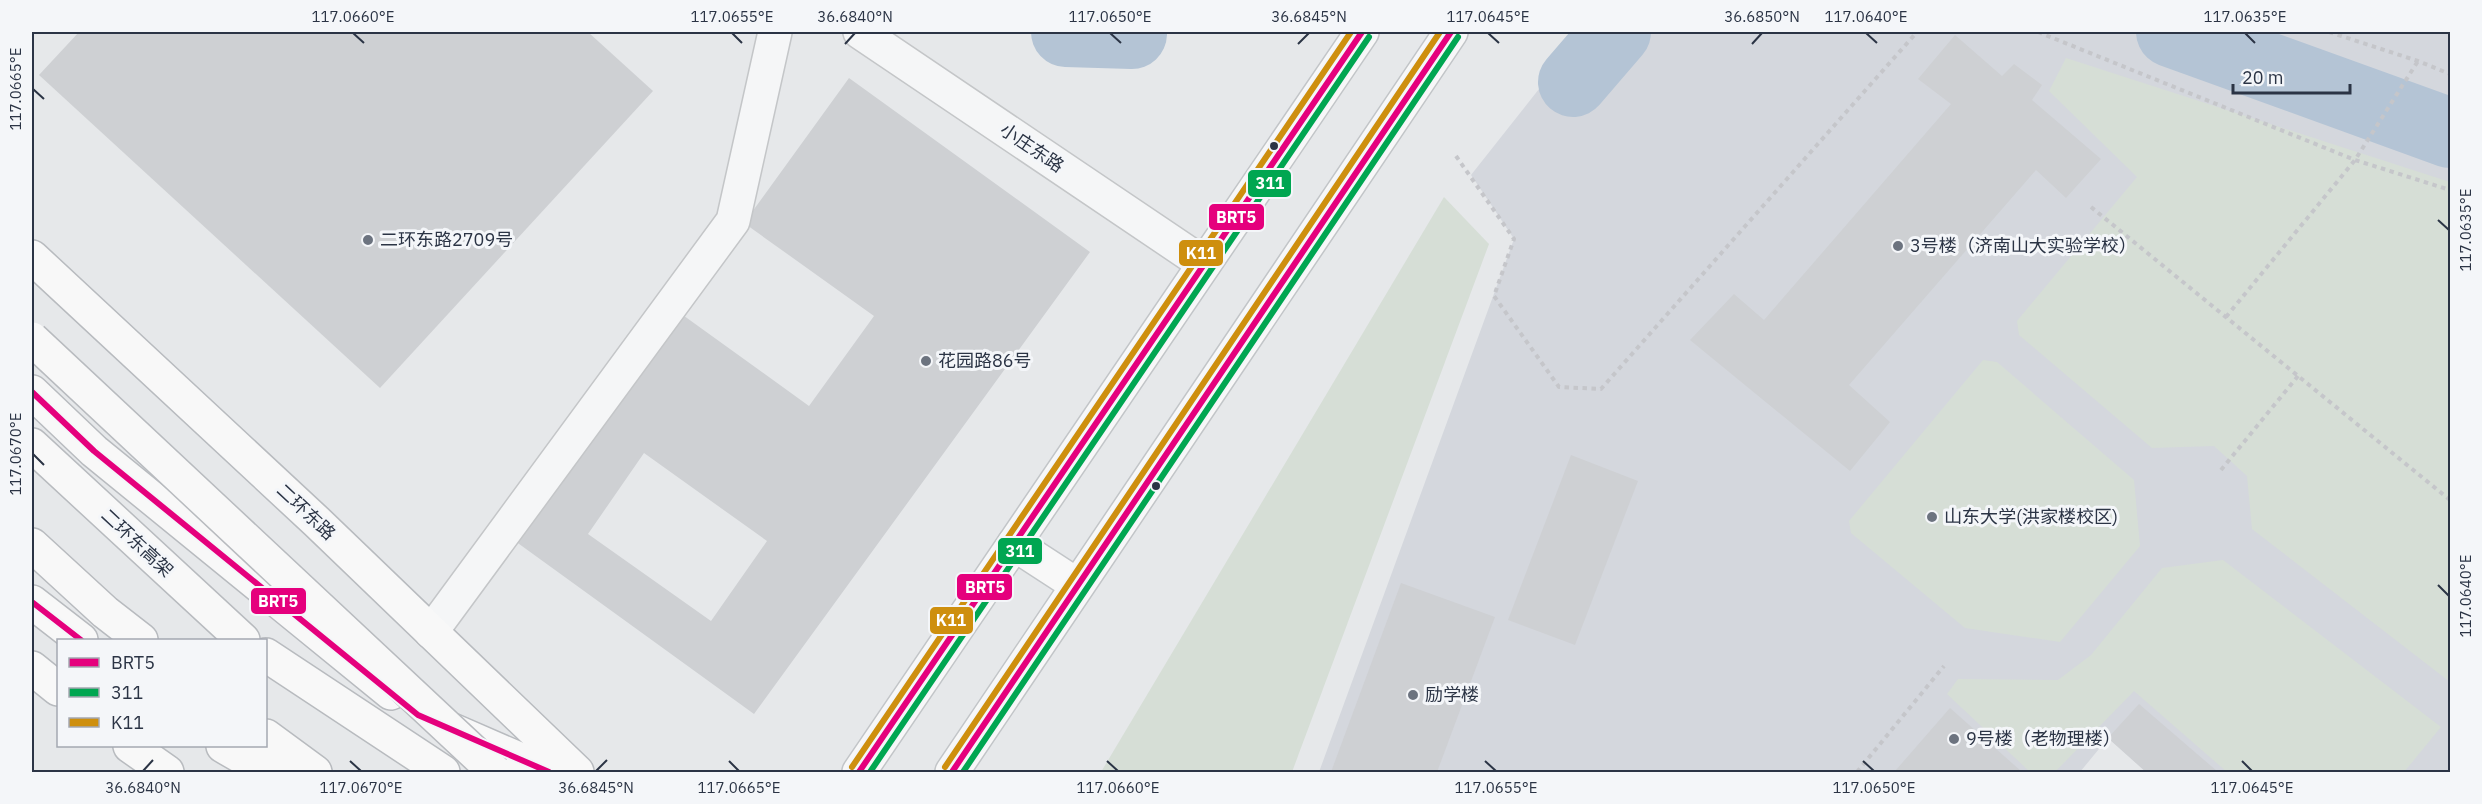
<svg xmlns="http://www.w3.org/2000/svg" width="2482" height="804" font-family="'IBM Plex Sans','Noto Sans SC',sans-serif">
  <style>
    .built { fill: #d4d7dd }
    .green { fill: #d6ded6 }
    .lines { fill: none; stroke-linecap: round; stroke-linejoin: round }
    .river { stroke: #b4c4d5; stroke-width: 70 }
    .building { fill: #ced0d3; fill-rule: evenodd }
    .street-casing { stroke: #c4c6c8; stroke-width: 36 }
    .primary-casing { stroke: #c2c5c8; stroke-width: 36 }
    .highway-casing { stroke: #b8bbbf; stroke-width: 36 }
    .path { stroke: #c5c6ca; stroke-width: 4; stroke-dasharray: 4.5 4.5; stroke-linecap: butt }
    .street { stroke: #f5f6f7; stroke-width: 33 }
    .primary { stroke: #f8f8f8; stroke-width: 33 }
    .highway { stroke: #f8f8f8; stroke-width: 33 }
    .highway-bridge-casing { stroke: #b8bbbf; stroke-width: 36; stroke-linecap: butt }
    .highway-bridge { stroke: #f8f8f8; stroke-width: 33 }
    .bus-1-casing { stroke: #f4f6f9; stroke-width: 10 }
    .bus-2-casing { stroke: #f4f6f9; stroke-width: 10 }
    .bus-3-casing { stroke: #f4f6f9; stroke-width: 10 }
    .bus-1 { stroke: #e5007d; stroke-width: 6 }
    .bus-2 { stroke: #00a651; stroke-width: 6 }
    .bus-3 { stroke: #ce8f0e; stroke-width: 6 }
    .ticks { fill: none; stroke: #2b3445; stroke-width: 2 }
    .bus-dot { fill: #2b3445; stroke: #f4f6f9; stroke-width: 2 }
    .poi-dot { fill: #6c737f; stroke: #f4f6f9; stroke-width: 2 }
    .labels { text-anchor: middle; stroke-width: 6; stroke-linejoin: round; paint-order: stroke }
    .street-label { font-size: 18px; fill: #2b3445; stroke: #f4f6f9 }
    .poi-label { font-size: 18px; fill: #2b3445; stroke: #f4f6f9; text-anchor: start }
    .line-badge { stroke: #f4f6f9; stroke-width: 2 }
    .badge-label { font-size: 16px; text-anchor: middle; font-weight: bold; fill: #fff }
    .neatline { fill: none; stroke: #2b3445; stroke-width: 2 }
    .ticks-label { font-size: 15px; text-anchor: middle; fill: #2b3445 }
  </style>
  <rect width="100%" height="100%" fill="#e6e8ea"/>
  <path class="built" d="M 1584,32 L 2450,32 L 2450,772 L 2146,772 L 2108,738 L 2080,772 L 1319,772 L 1514,239 L 1471,175 Z"/>
  <g class="green">
    <path d="M 2066,58 L 2450,182 L 2450,682 L 2252,529 L 2247,476 L 2214,446 L 2152,448 L 2019,335 L 2017,321 L 2137,177 L 2049,91 Z"/>
    <path d="M 1444,197 L 1489,244 L 1292,772 L 1101,772 Z"/>
    <path d="M 1983,360 L 1997,362 L 2134,480 L 2140,546 L 2060,642 L 1965,628 L 1851,533 L 1849,521 Z"/>
    <path d="M 2223,560 L 2441,727 L 2404,772 L 2227,772 L 2134,691 L 2055,772 L 2030,772 L 1947,694 L 1958,679 L 2058,680 L 2091,655 L 2162,568 Z"/>
  </g>
  <g class="lines">
    <g class="river">
      <path d="M 1066,32 L 1132,34"/>
      <path d="M 2171,32 L 2450,133"/>
      <path d="M 1573,82 L 1616,32"/>
    </g>
  </g>
  <g class="building">
    <path d="M 79,32 L 588,32 L 653,91 L 380,388 L 39,75 Z"/>
    <path d="M 1955,35 L 2002,76 L 2014,64 L 2042,85 L 2032,100 L 2101,159 L 2066,198 L 2036,170 L 1849,385 L 1890,422 L 1850,471 L 1690,340 L 1734,294 L 1764,320 L 1951,104 L 1918,79 Z"/>
    <path d="M 849,78 L 1090,252 L 754,714 L 515,541 L 680,313 L 809,406 L 874,316 L 744,223 ZM 644,453 L 767,541 L 711,621 L 588,534 Z"/>
    <path d="M 1571,455 L 1638,481 L 1575,645 L 1508,620 Z"/>
    <path d="M 1401,583 L 1495,617 L 1437,772 L 1331,772 Z"/>
    <path d="M 2139,704 L 2218,772 L 2146,772 L 2108,738 Z"/>
    <path d="M 1950,708 L 2022,772 L 1899,772 L 1896,770 Z"/>
  </g>
  <g class="lines">
    <g class="street-casing">
      <g id="street">
        <path d="M 860,32 L 1204,264"/>
        <path d="M 431,632 L 733,221 L 775,32"/>
      </g>
    </g>
    <g class="primary-casing">
      <g id="primary">
        <path d="M 1014,544 L 1077,585"/>
        <path d="M 859,772 L 1362,32"/>
        <path d="M 952,772 L 1451,32"/>
      </g>
    </g>
    <g class="highway-casing">
      <g id="highway">
        <path d="M 32,257 L 317,522 L 577,772"/>
        <path d="M 32,392 L 94,451 L 391,693"/>
        <path d="M 32,445 L 243,640"/>
        <path d="M 32,545 L 105,612 L 141,640"/>
        <path d="M 32,602 L 81,640"/>
        <path d="M 266,655 L 443,772"/>
        <path d="M 32,668 L 58,689"/>
        <path d="M 452,730 L 549,772"/>
        <path d="M 266,736 L 315,772"/>
        <path d="M 130,746 L 167,772"/>
        <path d="M 223,746 L 256,765 L 275,772"/>
      </g>
    </g>
    <g class="path">
      <path d="M 2038,32 L 2355,160 L 2450,190"/>
      <path d="M 2329,32 L 2418,61 L 2450,74"/>
      <path d="M 1456,156 L 1514,239 L 1494,296 L 1559,387 L 1601,389 L 1917,32"/>
      <path d="M 2091,207 L 2450,500"/>
      <path d="M 2226,317 L 2355,160 L 2418,61"/>
      <path d="M 2221,470 L 2298,376"/>
      <path d="M 1857,772 L 1944,666"/>
    </g>
    <use href="#street" class="street"/>
    <use href="#primary" class="primary"/>
    <use href="#highway" class="highway"/>
    <g class="highway-bridge-casing">
      <path id="highway-bridge" d="M 32,339 L 495,772"/>
    </g>
    <use href="#highway-bridge" class="highway-bridge"/>
    <g class="bus-1-casing">
      <g id="bus-1">
        <path d="M 32,392 L 94,451 L 418,715 L 549,772"/>
        <path d="M 32,602 L 81,640"/>
        <path d="M 859,772 L 1362,32"/>
        <path d="M 952,772 L 1451,32"/>
      </g>
    </g>
    <g class="bus-2-casing">
      <g id="bus-2">
        <path d="M 870,772 L 1369,37"/>
        <path d="M 963,772 L 1458,37"/>
      </g>
    </g>
    <g class="bus-3-casing">
      <g id="bus-3">
        <path d="M 852,767 L 1351,32"/>
        <path d="M 945,767 L 1440,32"/>
      </g>
    </g>
    <use href="#bus-1" class="bus-1"/>
    <use href="#bus-2" class="bus-2"/>
    <use href="#bus-3" class="bus-3"/>
  </g>
  <path class="ticks" d="M 353,33 L 364,43M 732,33 L 742,43M 1110,33 L 1121,43M 1488,33 L 1499,43M 1866,33 L 1877,43M 2245,33 L 2255,43M 845,44 L 855,33M 1298,44 L 1309,33M 1752,44 L 1762,33M 33,89 L 44,99M 2438,220 L 2449,230M 33,454 L 44,465M 2438,585 L 2449,596M 350,761 L 361,771M 729,761 L 739,771M 1107,761 L 1118,771M 1485,761 L 1496,771M 1863,761 L 1874,771M 2242,761 L 2252,771M 143,771 L 153,760M 596,771 L 607,760"/>
  <g class="bus-dot">
    <circle cx="1274" cy="146" r="5"/>
    <circle cx="1156" cy="486" r="5"/>
  </g>
  <g class="poi-dot">
    <circle cx="368" cy="240" r="6"/>
    <circle cx="1898" cy="246" r="6"/>
    <circle cx="926" cy="361" r="6"/>
    <circle cx="1932" cy="517" r="6"/>
    <circle cx="1413" cy="695" r="6"/>
    <circle cx="1954" cy="739" r="6"/>
  </g>
  <g class="labels">
    <g class="street-label">
      <text transform="translate(1032 148) rotate(34)" y="6">小庄东路</text>
      <text transform="translate(306 512) rotate(43)" y="6">二环东路</text>
      <text transform="translate(137 543) rotate(43)" y="6">二环东高架</text>
    </g>
    <g class="poi-label">
      <text x="380" y="246">二环东路2709号</text>
      <text x="1910" y="252">3号楼（济南山大实验学校）</text>
      <text x="938" y="367">花园路86号</text>
      <text x="1944" y="523">山东大学(洪家楼校区)</text>
      <text x="1425" y="701">励学楼</text>
      <text x="1966" y="745">9号楼（老物理楼）</text>
    </g>
  </g>
  <g class="line-badge">
    <rect x="1247" y="169" width="45" height="29" rx="6" fill="#00a651"/>
    <rect x="1208" y="203" width="57" height="28" rx="6" fill="#e5007d"/>
    <rect x="1178" y="239" width="46" height="28" rx="6" fill="#ce8f0e"/>
    <rect x="997" y="537" width="46" height="28" rx="6" fill="#00a651"/>
    <rect x="956" y="573" width="57" height="28" rx="6" fill="#e5007d"/>
    <rect x="250" y="587" width="57" height="28" rx="6" fill="#e5007d"/>
    <rect x="929" y="606" width="45" height="29" rx="6" fill="#ce8f0e"/>
  </g>
  <g class="badge-label">
    <text x="1270" y="189">311</text>
    <text x="1236" y="223">BRT5</text>
    <text x="1201" y="259">K11</text>
    <text x="1020" y="557">311</text>
    <text x="985" y="593">BRT5</text>
    <text x="278" y="607">BRT5</text>
    <text x="951" y="626">K11</text>
  </g>
  <rect width="2482" height="804" fill="none" stroke="#f4f6f9" stroke-width="66"/>
  <rect x="57" y="639" width="210" height="108" fill="#f4f6f9" stroke="#a4a8b1" stroke-width="1.5"/>
  <rect x="69" y="658" width="30" height="9" fill="#e5007d" stroke="#a4a8b1" stroke-width="1.5"/>
  <text x="111" y="669" font-size="18" fill="#2b3445">BRT5</text>
  <rect x="69" y="688" width="30" height="9" fill="#00a651" stroke="#a4a8b1" stroke-width="1.5"/>
  <text x="111" y="699" font-size="18" fill="#2b3445">311</text>
  <rect x="69" y="718" width="30" height="9" fill="#ce8f0e" stroke="#a4a8b1" stroke-width="1.5"/>
  <text x="111" y="729" font-size="18" fill="#2b3445">K11</text>
  <path d="M2233 84v9h117v-9" fill="none" stroke="#2b3445" stroke-width="3"/>
  <text x="2242" y="84" font-size="18" fill="#2b3445" stroke="#f4f6f9" stroke-width="4.5" paint-order="stroke">20 m</text>
  <rect x="33" y="33" width="2416" height="738" class="neatline"/>
  <g class="ticks-label">
    <text x="353" y="22">117.0660°E</text>
    <text x="732" y="22">117.0655°E</text>
    <text x="855" y="22">36.6840°N</text>
    <text x="1110" y="22">117.0650°E</text>
    <text x="1309" y="22">36.6845°N</text>
    <text x="1488" y="22">117.0645°E</text>
    <text x="1762" y="22">36.6850°N</text>
    <text x="1866" y="22">117.0640°E</text>
    <text x="2245" y="22">117.0635°E</text>
    <text transform="translate(16 89) rotate(-90)" y="5">117.0665°E</text>
    <text transform="translate(2466 230) rotate(-90)" y="5">117.0635°E</text>
    <text transform="translate(16 454) rotate(-90)" y="5">117.0670°E</text>
    <text transform="translate(2466 596) rotate(-90)" y="5">117.0640°E</text>
    <text x="143" y="793">36.6840°N</text>
    <text x="361" y="793">117.0670°E</text>
    <text x="596" y="793">36.6845°N</text>
    <text x="739" y="793">117.0665°E</text>
    <text x="1118" y="793">117.0660°E</text>
    <text x="1496" y="793">117.0655°E</text>
    <text x="1874" y="793">117.0650°E</text>
    <text x="2252" y="793">117.0645°E</text>
  </g>
</svg>
